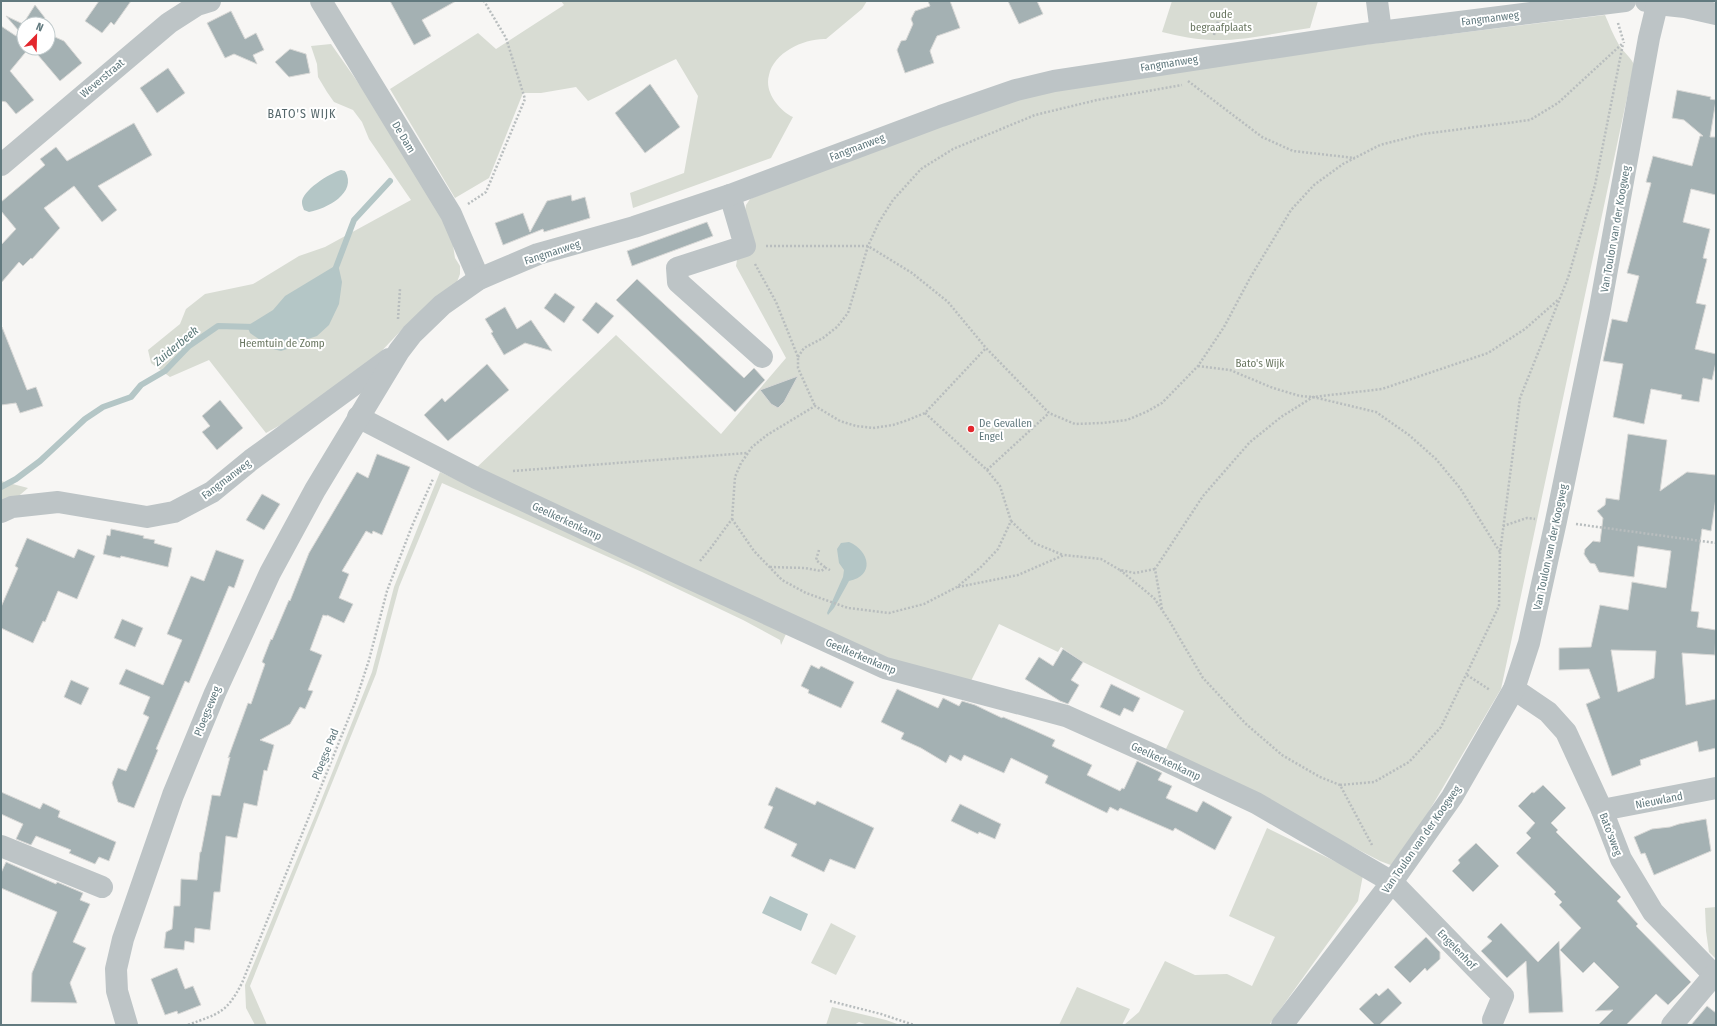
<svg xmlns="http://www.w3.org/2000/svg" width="1717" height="1026" font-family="'Fira Sans Condensed',sans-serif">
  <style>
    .green { fill: #d8dcd3 }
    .water { fill: #b4c6c6 }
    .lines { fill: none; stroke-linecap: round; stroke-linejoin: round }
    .stream { stroke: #b4c6c6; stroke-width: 6 }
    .building { fill: #a4b1b3; stroke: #d8d8d6; fill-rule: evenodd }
    .path { stroke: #b8bdbe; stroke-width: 2.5; stroke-dasharray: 2 2; stroke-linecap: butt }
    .minor { stroke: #bdc4c6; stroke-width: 22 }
    .poi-dot { fill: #e3272d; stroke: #fff; stroke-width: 1.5 }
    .labels { text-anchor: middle; stroke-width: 4; stroke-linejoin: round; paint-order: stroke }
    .park-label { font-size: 11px; fill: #6a7761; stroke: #fff }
    .street-label { font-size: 11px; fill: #627a7f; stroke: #fff }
    .poi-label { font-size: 11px; fill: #627a7f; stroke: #fff; text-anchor: start }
    .neighbourhood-label { font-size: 12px; letter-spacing: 1px; fill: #54666a; stroke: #fff }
    .water-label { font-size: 12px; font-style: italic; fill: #5d7a7a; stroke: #fff }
  </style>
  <rect width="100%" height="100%" fill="#f7f6f4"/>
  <g class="green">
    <path d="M 561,1 L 867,1 L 862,9 L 826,39 C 805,38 774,52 769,75 C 764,92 779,110 793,117 L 771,158 L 633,208 L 630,193 L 684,173 L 698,96 L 676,59 L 588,101 L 576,87 L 541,93 L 523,93 L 489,178 L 455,198 L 390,89 L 478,33 L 496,49 L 564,5 Z"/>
    <path d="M 1172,1 L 1318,1 L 1310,28 C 1279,32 1244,41 1214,40 C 1196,40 1179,36 1162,32 Z"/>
    <path d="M 1605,15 C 1609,24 1613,35 1619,45 C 1623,52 1632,58 1634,65 L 1501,689 L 1396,867 L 1380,861 L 1229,782 L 1163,755 L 1184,711 L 1083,662 L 1061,647 L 1058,652 L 999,624 L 969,685 L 912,672 L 473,471 L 616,335 L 721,434 L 786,358 L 736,266 L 746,205 L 750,199 L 757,196 L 1017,97 L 1305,52 Z"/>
    <path d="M 331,44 L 364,91 L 438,209 L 452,239 L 455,258 L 460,266 L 460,274 L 457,282 L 410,321 L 375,358 L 284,423 L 266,433 L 209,360 L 170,377 L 151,363 L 148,350 L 180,324 L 186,309 L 205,294 L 253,284 L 299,256 L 325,247 L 411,200 L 369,139 L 362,122 L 353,110 L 334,102 L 327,92 L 318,77 L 317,64 L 311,46 Z"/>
    <path d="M 440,472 L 580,535 L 786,634 L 781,645 L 780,640 L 743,620 L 642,572 L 442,483 L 399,587 L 376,674 L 250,986 L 267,1025 L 255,1025 L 246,1008 L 245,985 L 317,811 L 372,672 L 394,587 Z"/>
    <path d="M 1,481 L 28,488 L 14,500 L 1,503 Z"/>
    <path d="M 1267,828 L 1363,875 L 1358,901 L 1269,1025 L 1124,1025 L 1139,1012 L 1165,961 L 1195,975 L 1227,974 L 1252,986 L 1275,937 L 1229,916 Z"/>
    <path d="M 1716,907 L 1716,959 L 1709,952 L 1706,931 L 1705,908 Z"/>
    <path d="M 831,923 L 856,936 L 836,975 L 811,963 Z"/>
    <path d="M 1077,987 L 1130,1009 L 1122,1025 L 1059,1025 Z"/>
    <path d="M 832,1007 L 886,1020 L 900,1025 L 868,1025 L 859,1022 L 854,1025 L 826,1025 Z"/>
  </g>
  <g class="water">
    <path d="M 341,170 L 345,171 C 358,193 326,209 309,212 L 304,210 C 303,207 302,205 302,203 C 301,191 330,173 341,170 Z"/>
    <path d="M 338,264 L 342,282 L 339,304 L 329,325 L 317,336 L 296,343 L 290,348 L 281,351 L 273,349 L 250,333 L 247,326 L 273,310 L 285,296 Z"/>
    <path d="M 849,542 C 870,551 875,576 849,581 L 834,608 L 828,615 L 827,613 L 843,577 L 844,570 L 839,563 L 837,549 L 841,543 Z"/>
    <path d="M 770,896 L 808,914 L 801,931 L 762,913 Z"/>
  </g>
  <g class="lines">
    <g class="stream">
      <path d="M 335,270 L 354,220 L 390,181"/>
      <path d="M 1,487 L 16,479 L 40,461 L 85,419 L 103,407 L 131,397 L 141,385 L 165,371 L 189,346 L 218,326 L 254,327"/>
    </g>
  </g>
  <g class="building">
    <path d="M 99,1 L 131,1 L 114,25 L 111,22 L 102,33 L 85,21 Z"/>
    <path d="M 390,1 L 456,1 L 422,20 L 431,36 L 414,45 Z"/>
    <path d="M 928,1 L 950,1 L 960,28 L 937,36 L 930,51 L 934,63 L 905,73 L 897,50 L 901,41 L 906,40 L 913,24 L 911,19 L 915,11 L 930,6 Z"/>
    <path d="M 1008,1 L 1037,1 L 1043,14 L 1019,24 Z"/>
    <path d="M 35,5 L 45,18 L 41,24 L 24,24 L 24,48 L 29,48 L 10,71 L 34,100 L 16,114 L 6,102 L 1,101 L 1,26 L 16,36 L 19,31 L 6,16 L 23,24 Z"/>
    <path d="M 231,11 L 245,39 L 256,33 L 264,50 L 253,55 L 257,64 L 234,54 L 225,58 L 207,23 Z"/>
    <path d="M 48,34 L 64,41 L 82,63 L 60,81 L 32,48 L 48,48 Z"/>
    <path d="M 290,49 L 306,54 L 310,73 L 289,77 L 275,62 Z"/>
    <path d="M 168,68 L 185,93 L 157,113 L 140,88 Z"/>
    <path d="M 650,84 L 680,127 L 645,153 L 615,113 Z"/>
    <path d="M 1677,90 L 1711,97 L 1710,99 L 1716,100 L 1710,137 L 1716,137 L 1716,195 L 1691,189 L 1683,222 L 1710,229 L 1703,258 L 1707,259 L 1696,303 L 1706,305 L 1695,349 L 1716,354 L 1716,362 L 1712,380 L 1703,378 L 1699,402 L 1681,399 L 1682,395 L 1651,389 L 1644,424 L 1613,417 L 1623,364 L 1603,361 L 1612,319 L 1627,322 L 1639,276 L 1627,273 L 1651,183 L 1646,182 L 1653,156 L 1692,166 L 1700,136 L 1703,136 L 1684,120 L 1672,118 Z"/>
    <path d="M 134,123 L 152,155 L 98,186 L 117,210 L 102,222 L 74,186 L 44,208 L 60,228 L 32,259 L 31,258 L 23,266 L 19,262 L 1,283 L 1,245 L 16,229 L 1,211 L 1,202 L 45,165 L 40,159 L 56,147 L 67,161 Z"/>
    <path d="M 571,195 L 572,201 L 585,197 L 590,218 L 544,232 L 543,229 L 503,245 L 495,223 L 523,213 L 530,232 L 547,201 Z"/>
    <path d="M 707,222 L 713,236 L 632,266 L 627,251 Z"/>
    <path d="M 637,279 L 744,378 L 754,368 L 765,380 L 735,412 L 616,300 Z"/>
    <path d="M 555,293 L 575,307 L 564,323 L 544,308 Z"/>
    <path d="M 596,302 L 614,316 L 598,334 L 582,320 Z"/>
    <path d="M 505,307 L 517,329 L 531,320 L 552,351 L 525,343 L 504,355 L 491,333 L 493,332 L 485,319 Z"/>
    <path d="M 1,327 L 2,327 L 27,390 L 36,387 L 43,406 L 20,413 L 16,403 L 1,405 Z"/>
    <path d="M 487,364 L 509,390 L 448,441 L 424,415 L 442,398 L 445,402 Z"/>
    <path d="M 798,376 L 784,402 L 778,408 L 771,404 L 760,390 Z"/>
    <path d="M 220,400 L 243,428 L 217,450 L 202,432 L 210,426 L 202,416 Z"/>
    <path d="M 1628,434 L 1667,440 L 1660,491 L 1687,472 L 1716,475 L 1716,498 L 1711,531 L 1702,529 L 1691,611 L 1699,612 L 1697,627 L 1716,630 L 1715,655 L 1682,653 L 1686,705 L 1716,699 L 1716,748 L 1699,752 L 1697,741 L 1640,760 L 1641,765 L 1612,776 L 1586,704 L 1600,698 L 1589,669 L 1559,670 L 1559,648 L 1591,647 L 1600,605 L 1628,610 L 1632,582 L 1666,588 L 1671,551 L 1638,546 L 1634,577 L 1599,572 L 1595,564 L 1590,563 L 1584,554 L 1585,549 L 1593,541 L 1600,542 L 1603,518 L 1597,511 L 1605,505 L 1606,498 L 1619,500 ZM 1611,650 L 1656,651 L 1654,678 L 1618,692 Z"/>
    <path d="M 377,454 L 410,467 L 382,535 L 373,531 L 372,534 L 366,531 L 342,571 L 349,574 L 339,598 L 353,604 L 344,623 L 327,615 L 327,616 L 323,615 L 310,650 L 322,655 L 308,690 L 313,691 L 305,709 L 300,707 L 290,724 L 260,740 L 274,745 L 267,771 L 264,770 L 257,806 L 244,803 L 237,838 L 226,836 L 220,892 L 214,892 L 210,930 L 195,928 L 194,943 L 185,941 L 184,950 L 164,948 L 166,932 L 172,929 L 174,906 L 180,906 L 181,879 L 197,880 L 200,852 L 201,852 L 212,795 L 220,796 L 230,757 L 228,758 L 248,703 L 251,704 L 265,664 L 262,662 L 271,639 L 272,640 L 289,600 L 290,601 L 309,553 L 357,472 L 368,478 Z"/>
    <path d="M 262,494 L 280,504 L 264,530 L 246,520 Z"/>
    <path d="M 111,529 L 144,536 L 143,538 L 155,540 L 154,543 L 172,548 L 168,567 L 121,556 L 120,558 L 103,554 L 107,535 L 110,536 Z"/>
    <path d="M 27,538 L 74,558 L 78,549 L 95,556 L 77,599 L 58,591 L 45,622 L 43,621 L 33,643 L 1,628 L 1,607 L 18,568 L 15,566 Z"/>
    <path d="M 216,550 L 244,560 L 234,588 L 229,586 L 189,683 L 185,681 L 156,749 L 158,750 L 134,808 L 118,802 L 112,783 L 118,768 L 126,771 L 149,717 L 143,714 L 150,697 L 119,684 L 126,669 L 163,685 L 182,640 L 167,634 L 191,576 L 204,581 Z"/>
    <path d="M 122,619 L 143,628 L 135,647 L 114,638 Z"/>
    <path d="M 1063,649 L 1083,662 L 1071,680 L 1079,685 L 1068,704 L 1060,701 L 1025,679 L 1039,657 L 1053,666 Z"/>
    <path d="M 811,665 L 819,669 L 821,666 L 854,682 L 841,708 L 808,693 L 809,690 L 801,686 Z"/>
    <path d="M 71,680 L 89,688 L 81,705 L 64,697 Z"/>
    <path d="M 1111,684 L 1140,698 L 1133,712 L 1124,708 L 1120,716 L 1100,707 Z"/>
    <path d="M 897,689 L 938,708 L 943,698 L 959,706 L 962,701 L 975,705 L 1002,718 L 1003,717 L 1033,730 L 1055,740 L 1052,746 L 1092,765 L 1087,775 L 1120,791 L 1122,788 L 1124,789 L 1137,761 L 1162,773 L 1158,780 L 1172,786 L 1166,798 L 1197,812 L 1203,801 L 1232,817 L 1215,850 L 1175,828 L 1173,831 L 1120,808 L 1118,811 L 1110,807 L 1107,813 L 1045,783 L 1048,776 L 1011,758 L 1004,773 L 964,755 L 961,761 L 950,755 L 946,763 L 921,748 L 901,739 L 904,733 L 881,722 Z"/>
    <path d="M 1543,785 L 1566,808 L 1551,823 L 1558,830 L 1556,832 L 1621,897 L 1617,901 L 1638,924 L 1636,926 L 1691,982 L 1668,1005 L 1656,994 L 1626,1025 L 1598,1025 L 1613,1010 L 1595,1011 L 1619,987 L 1594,962 L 1583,973 L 1560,950 L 1581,928 L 1559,905 L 1562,902 L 1554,894 L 1556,892 L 1516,853 L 1531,838 L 1526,833 L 1535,823 L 1518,806 L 1532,792 L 1534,793 Z"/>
    <path d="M 776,787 L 815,805 L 817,801 L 874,828 L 855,869 L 830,859 L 824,872 L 791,856 L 797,844 L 764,828 L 773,807 L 768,805 Z"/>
    <path d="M 1,792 L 40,809 L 43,803 L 60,811 L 58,817 L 116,842 L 109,861 L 99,857 L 95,864 L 69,853 L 71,850 L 36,836 L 31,845 L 16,839 L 23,824 L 1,814 Z"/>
    <path d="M 960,804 L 1001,824 L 995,839 L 979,832 L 978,834 L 951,821 Z"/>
    <path d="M 1706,819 L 1711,851 L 1654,875 L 1645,853 L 1641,854 L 1634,837 L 1652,829 L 1670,827 L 1679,824 Z"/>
    <path d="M 1476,843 L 1499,866 L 1473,892 L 1452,871 L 1460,863 L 1458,860 Z"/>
    <path d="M 6,862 L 56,884 L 57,882 L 83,893 L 80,900 L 90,904 L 73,942 L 86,948 L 70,983 L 77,1003 L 31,1002 L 32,973 L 57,912 L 1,888 L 1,873 Z"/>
    <path d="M 1501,923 L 1538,962 L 1559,941 L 1563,1012 L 1529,1013 L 1526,961 L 1507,978 L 1481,951 L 1492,941 L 1487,937 Z"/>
    <path d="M 1426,937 L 1440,952 L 1440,959 L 1427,971 L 1425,968 L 1410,983 L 1394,967 Z"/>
    <path d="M 177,968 L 185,989 L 193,986 L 201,1005 L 178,1014 L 177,1011 L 165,1015 L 151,979 Z"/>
    <path d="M 1388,988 L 1402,1003 L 1379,1025 L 1375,1025 L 1359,1009 L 1376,993 L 1379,996 Z"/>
    <path d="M 1707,1006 L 1716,1013 L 1716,1025 L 1691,1025 Z"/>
  </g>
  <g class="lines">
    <g class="path">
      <path d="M 1618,23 L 1624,43"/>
      <path d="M 1214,35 L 1218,21"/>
      <path d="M 1188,81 L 1262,137 L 1293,151 L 1355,158"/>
      <path d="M 468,204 L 486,192 L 525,99 L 506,38 L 484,1"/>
      <path d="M 766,246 L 868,246 L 912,273 L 948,302 L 986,348 L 1049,413 L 1075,424 L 1102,423 L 1127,420 L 1146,412 L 1162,403 L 1198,366 L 1224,327 L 1250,278 L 1291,210 L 1314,185 L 1343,164 L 1380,145 L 1423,134 L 1530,120 L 1558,103 L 1623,43"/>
      <path d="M 755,264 L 776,302 L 798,357 L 798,368 L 815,406"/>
      <path d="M 398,319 L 400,289"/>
      <path d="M 798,357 L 804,348 L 823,338 L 837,327 L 848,313 L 868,246 L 879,222 L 893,200 L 921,169 L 953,149 L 1035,115 L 1097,100 L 1182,85"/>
      <path d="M 1198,366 L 1230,370 L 1273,388 L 1300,396 L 1313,397 L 1376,412 L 1409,435 L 1436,459 L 1460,488 L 1500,552"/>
      <path d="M 987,470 L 1049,413"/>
      <path d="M 513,471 L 747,453"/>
      <path d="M 732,519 L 754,551 L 782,580 L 806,593 L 848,608 L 889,613 L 924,604 L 957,587 L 981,567 L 998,549 L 1011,521 L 1000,486 L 987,470 L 925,413"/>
      <path d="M 1011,521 L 1034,543 L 1063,555"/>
      <path d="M 1576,524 L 1716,543"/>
      <path d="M 1503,526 L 1527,518 L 1535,519"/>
      <path d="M 819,550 L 816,560 L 826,568"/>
      <path d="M 700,561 L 710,549 L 732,519 L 735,477 L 741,463 L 748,453 L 752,447 L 767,435 L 815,406 L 840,421 L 856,426 L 873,428 L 893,425 L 908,420 L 925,413 L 986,348"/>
      <path d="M 770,567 L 805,568 L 821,571 L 826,568 L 830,570"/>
      <path d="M 1120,570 L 1154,598 L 1170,622 L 1203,678 L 1246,724 L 1282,755 L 1320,777 L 1340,785 L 1372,845"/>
      <path d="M 958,587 L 1018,575 L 1064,555 L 1101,559 L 1120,570 L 1135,573 L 1155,569"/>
      <path d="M 1162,609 L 1155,569 L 1203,496 L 1250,442 L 1281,417 L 1313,397 L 1382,389 L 1488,353 L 1525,329 L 1559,299"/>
      <path d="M 1467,675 L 1490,690"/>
      <path d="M 1340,785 L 1374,782 L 1409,762 L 1441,727 L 1499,606 L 1500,553 L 1520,398 L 1568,278 L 1595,185 L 1623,44"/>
      <path d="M 830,1001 L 881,1014 L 914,1025"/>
      <path d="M 188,1025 C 219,1013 226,1014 242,983 L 356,700 L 369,660 L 387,591 L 412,526 L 433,479"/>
    </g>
    <g class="minor">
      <path d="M 321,1 L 451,214 L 479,279"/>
      <path d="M 1377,1 L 1381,32"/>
      <path d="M 1646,1 L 1657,4 L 1685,7 L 1716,14"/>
      <path d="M 1,165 L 169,23 L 197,5 L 210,1"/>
      <path d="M 730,195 L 745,246 L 677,268 L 678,282 L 762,357"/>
      <path d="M 358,417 L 476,478 L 678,573 L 885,668 L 1066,716 L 1160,758 L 1256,803 L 1392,882 L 1503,996 L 1493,1020"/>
      <path d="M 1,512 L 12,507 L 58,502 L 147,517 L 174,512 L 212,492 L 251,460 L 389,359"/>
      <path d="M 1514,689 L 1548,712 L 1566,732 L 1602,810 L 1621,859 L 1653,912 L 1716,977"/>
      <path d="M 1602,810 L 1716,788"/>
      <path d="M 1,846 L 102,887"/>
      <path d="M 127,1025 L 117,991 L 116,969 L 123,939 L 173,795 L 215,693 L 270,573 L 315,490 L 399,351 L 412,334 L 442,305 L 479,279 L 538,254 L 634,227 L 730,195 L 941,116 L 1016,90 L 1054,81 L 1364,34 L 1625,1"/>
      <path d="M 1282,1025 L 1392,882 L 1452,797 L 1514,689 L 1529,643 L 1556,521 L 1600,308 L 1649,38 L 1658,1"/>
      <path d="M 1672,1025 L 1714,975"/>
    </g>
  </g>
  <circle class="poi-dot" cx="971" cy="429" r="4"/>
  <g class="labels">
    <g class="park-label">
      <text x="1221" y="18">oude<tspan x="1221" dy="13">begraafplaats</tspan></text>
      <text x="282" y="347">Heemtuin de Zomp</text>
      <text x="1260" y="367">Bato's Wijk</text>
    </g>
    <g class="street-label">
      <text transform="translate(1490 18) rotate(-7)" y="4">Fangmanweg</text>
      <text transform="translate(1169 63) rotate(-9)" y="4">Fangmanweg</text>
      <text transform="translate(102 78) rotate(-40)" y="4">Weverstraat</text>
      <text transform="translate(404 137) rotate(59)" y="4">De Dam</text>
      <text transform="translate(857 147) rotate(-21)" y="4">Fangmanweg</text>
      <text transform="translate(1615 229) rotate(-80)" y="4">Van Toulon van der Koogweg</text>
      <text transform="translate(552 252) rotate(-18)" y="4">Fangmanweg</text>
      <text transform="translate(226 479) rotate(-37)" y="4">Fangmanweg</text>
      <text transform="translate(567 521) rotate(25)" y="4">Geelkerkenkamp</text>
      <text transform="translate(1550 547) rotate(-78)" y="4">Van Toulon van der Koogweg</text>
      <text transform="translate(861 656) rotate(23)" y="4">Geelkerkenkamp</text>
      <text transform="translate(207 711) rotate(-68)" y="4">Ploegseweg</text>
      <text transform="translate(325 754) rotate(-68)" y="4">Ploegse Pad</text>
      <text transform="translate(1166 761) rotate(25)" y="4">Geelkerkenkamp</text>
      <text transform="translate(1659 800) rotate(-11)" y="4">Nieuwland</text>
      <text transform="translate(1611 834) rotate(69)" y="4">Bato'sweg</text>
      <text transform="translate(1421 839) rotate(-55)" y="4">Van Toulon van der Koogweg</text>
      <text transform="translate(1457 949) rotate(46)" y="4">Engelenhof</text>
    </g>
    <g class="poi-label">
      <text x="979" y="427">De Gevallen<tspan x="979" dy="13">Engel</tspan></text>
    </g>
    <g class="neighbourhood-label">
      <text x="302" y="118">BATO'S WIJK</text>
    </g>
    <g class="water-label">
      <text transform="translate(176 346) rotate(-40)" y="4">Zuiderbeek</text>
    </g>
  </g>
  <rect width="1717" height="1026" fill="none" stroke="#627a7f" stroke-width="4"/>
  <g transform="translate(36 36) rotate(23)"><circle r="19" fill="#ffffff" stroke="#c0cacc"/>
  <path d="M0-3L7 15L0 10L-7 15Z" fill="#e3272d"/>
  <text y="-6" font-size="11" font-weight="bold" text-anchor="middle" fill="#627a7f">N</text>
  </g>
</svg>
